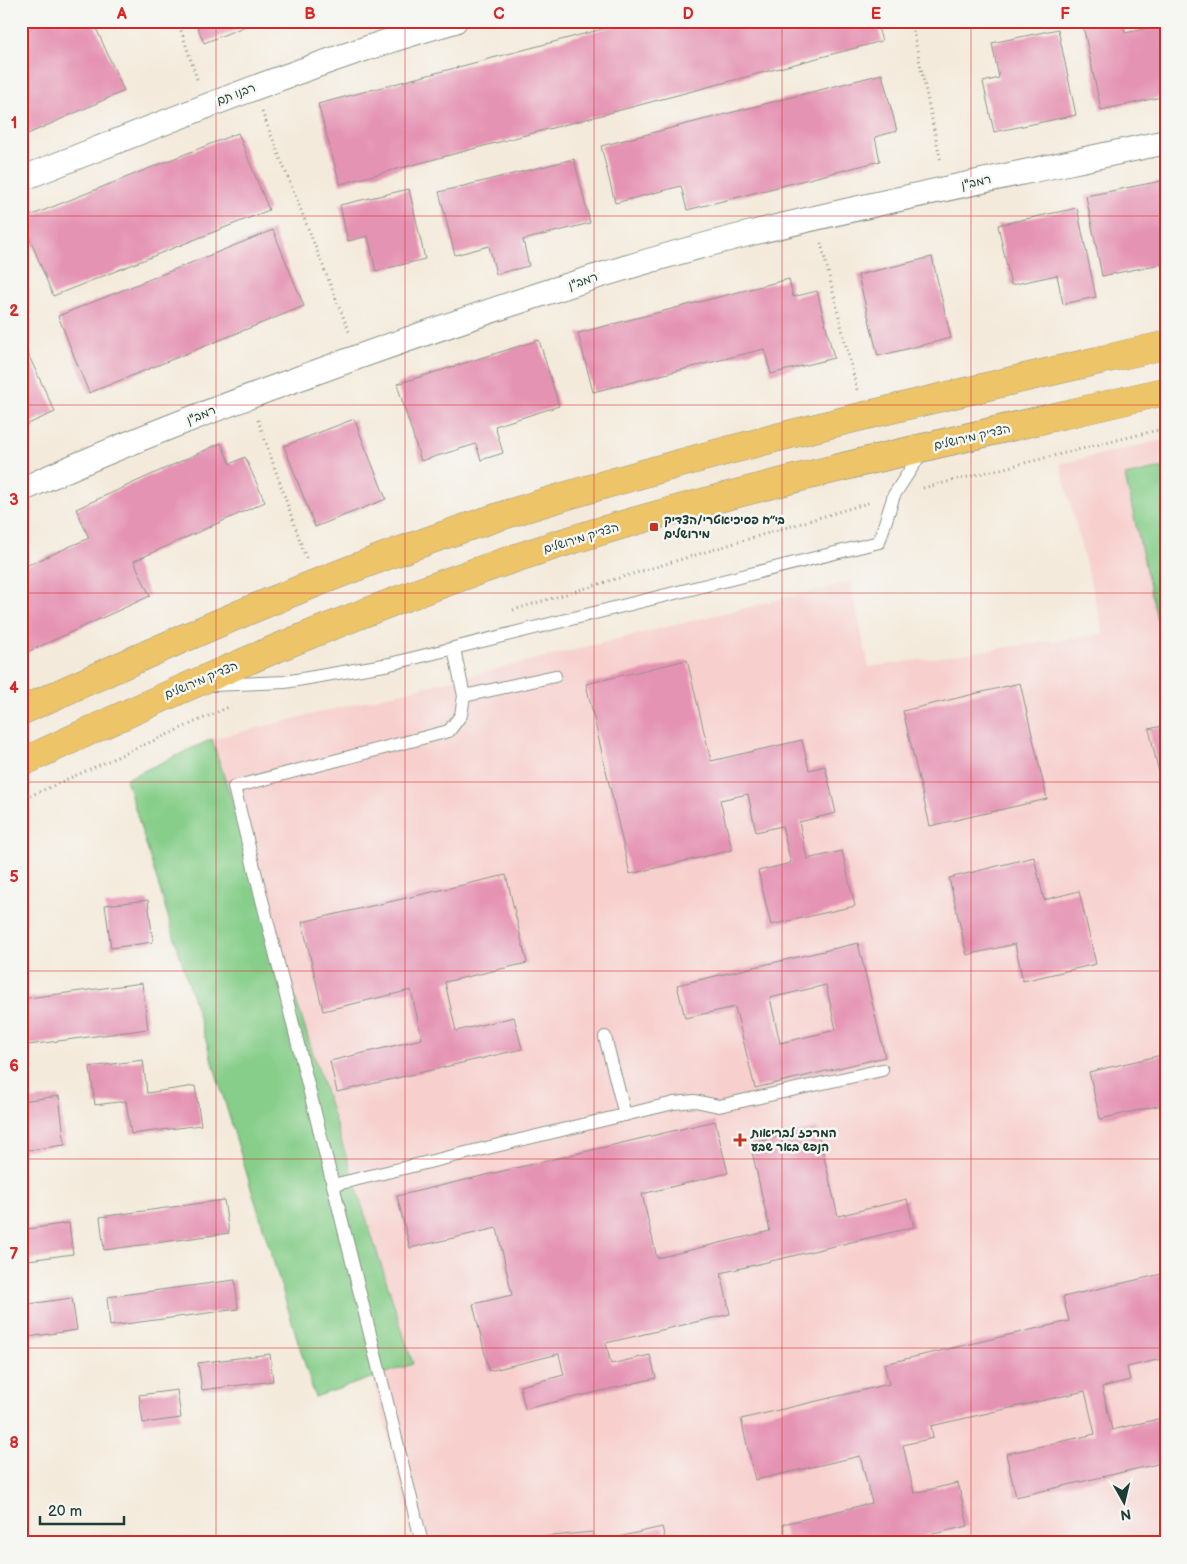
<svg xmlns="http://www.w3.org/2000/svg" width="1187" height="1564" font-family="'Balsamiq Sans','Playpen Sans Hebrew',sans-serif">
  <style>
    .built { fill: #f7d0ce }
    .green { fill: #86ce89; stroke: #52865e }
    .building { fill: #e593b2; fill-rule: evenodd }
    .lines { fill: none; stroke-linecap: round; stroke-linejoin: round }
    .service-casing { stroke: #8a9488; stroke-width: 14 }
    .minor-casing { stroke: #8a9488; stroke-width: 26 }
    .primary-casing { stroke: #8a9488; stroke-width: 29 }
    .path { stroke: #8a9488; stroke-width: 3; stroke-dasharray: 1 4; stroke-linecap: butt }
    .service { stroke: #fff; stroke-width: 12 }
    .minor { stroke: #fff; stroke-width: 24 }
    .primary { stroke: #eec469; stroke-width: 28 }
    .grid { fill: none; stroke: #d62828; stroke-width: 1; stroke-opacity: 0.55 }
    .poi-dot { fill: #c8321e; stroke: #f6f6f2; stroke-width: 2 }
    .labels { text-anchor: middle; stroke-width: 5; stroke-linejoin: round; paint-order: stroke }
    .street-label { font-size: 12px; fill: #1f3d34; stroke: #f6f6f2 }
    .poi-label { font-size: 12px; font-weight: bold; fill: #1f3d34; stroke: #f6f6f2; text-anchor: start }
    .neatline { fill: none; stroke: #d62828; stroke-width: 2 }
    .grid-label { font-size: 16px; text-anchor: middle; font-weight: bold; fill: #d62828 }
  </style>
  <rect width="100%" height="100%" fill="#f6f6f2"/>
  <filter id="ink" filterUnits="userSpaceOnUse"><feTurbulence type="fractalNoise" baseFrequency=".02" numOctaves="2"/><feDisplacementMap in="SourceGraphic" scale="10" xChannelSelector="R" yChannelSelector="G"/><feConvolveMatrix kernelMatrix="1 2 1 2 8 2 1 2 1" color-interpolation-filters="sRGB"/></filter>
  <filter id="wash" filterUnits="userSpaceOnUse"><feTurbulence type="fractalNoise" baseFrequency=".0096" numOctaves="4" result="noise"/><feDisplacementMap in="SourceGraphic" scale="20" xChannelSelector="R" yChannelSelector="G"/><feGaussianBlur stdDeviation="1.12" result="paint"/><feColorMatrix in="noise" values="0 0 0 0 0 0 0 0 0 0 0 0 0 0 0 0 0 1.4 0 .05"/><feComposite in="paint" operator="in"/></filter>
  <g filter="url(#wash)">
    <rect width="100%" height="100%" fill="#f4eadb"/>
    <path class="built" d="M 1166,439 L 1166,1542 L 415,1543 L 212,739 L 850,582 L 869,667 L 1104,634 L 1060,464 Z"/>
    <g class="green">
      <path d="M 1166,467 L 1166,617 L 1157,619 L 1125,476 Z"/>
      <path d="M 212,739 L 413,1364 L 315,1397 L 126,779 Z"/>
    </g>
    <g id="blocks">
      <g class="building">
        <path d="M 39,21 L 93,21 L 124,91 L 21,137 L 21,29 Z"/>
        <path d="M 195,21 L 258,21 L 204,43 Z"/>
        <path d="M 633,21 L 876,21 L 882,41 L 340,184 L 318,104 Z"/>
        <path d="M 1082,21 L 1123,21 L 1125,33 L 1163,25 L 1166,39 L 1166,96 L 1101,110 Z"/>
        <path d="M 1058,29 L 1076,115 L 994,132 L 983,82 L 999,78 L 992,43 Z"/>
        <path d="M 882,74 L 897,131 L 875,137 L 880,161 L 687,210 L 681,186 L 615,203 L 601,146 Z"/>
        <path d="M 238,133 L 269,210 L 53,296 L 22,219 Z"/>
        <path d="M 574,159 L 590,223 L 523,240 L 529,266 L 496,274 L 489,246 L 455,255 L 439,192 Z"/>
        <path d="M 1166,180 L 1166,263 L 1102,276 L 1086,196 Z"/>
        <path d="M 409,189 L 425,259 L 376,271 L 368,236 L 348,241 L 340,205 Z"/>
        <path d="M 1077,208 L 1096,297 L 1063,304 L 1057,275 L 1011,285 L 998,225 Z"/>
        <path d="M 273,230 L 304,306 L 89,393 L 58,316 Z"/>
        <path d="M 932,257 L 951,338 L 878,356 L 858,275 Z"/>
        <path d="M 789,279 L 793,297 L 817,291 L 834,358 L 771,374 L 764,349 L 593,392 L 578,333 Z"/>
        <path d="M 21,339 L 55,412 L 21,427 Z"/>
        <path d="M 539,340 L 559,406 L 495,426 L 503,453 L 481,460 L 476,444 L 421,461 L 397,384 Z"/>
        <path d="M 354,419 L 386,499 L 315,527 L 284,446 Z"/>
        <path d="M 221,443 L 230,464 L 245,457 L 265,502 L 134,561 L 150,596 L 21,655 L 21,568 L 89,538 L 76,509 Z"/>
        <path d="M 687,660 L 711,761 L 802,740 L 809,770 L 825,766 L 836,813 L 799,822 L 807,859 L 842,851 L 855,906 L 771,925 L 758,871 L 791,863 L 782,826 L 756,832 L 748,794 L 720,800 L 732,850 L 630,874 L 586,684 Z"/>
        <path d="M 1020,683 L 1047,799 L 930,826 L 903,711 Z"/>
        <path d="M 1166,725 L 1166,799 L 1165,799 L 1149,729 Z"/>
        <path d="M 1034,857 L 1044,900 L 1079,891 L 1096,964 L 1023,981 L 1015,944 L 967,955 L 949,878 Z"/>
        <path d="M 506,875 L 527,963 L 445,982 L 456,1031 L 514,1017 L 522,1049 L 337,1092 L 330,1061 L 422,1039 L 411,990 L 323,1011 L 302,922 Z"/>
        <path d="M 148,900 L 153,942 L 111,948 L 105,905 Z"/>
        <path d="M 858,943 L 885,1057 L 755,1088 L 735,1007 L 685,1018 L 677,985 ZM 826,985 L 836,1030 L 780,1043 L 770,998 Z"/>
        <path d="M 142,983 L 148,1029 L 21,1046 L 21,999 Z"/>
        <path d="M 1166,1054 L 1166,1104 L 1100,1119 L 1089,1072 Z"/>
        <path d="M 143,1060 L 147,1093 L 195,1086 L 201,1125 L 131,1134 L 126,1101 L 95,1105 L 90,1067 Z"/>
        <path d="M 59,1096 L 65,1145 L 21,1151 L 21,1101 Z"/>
        <path d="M 715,1121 L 728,1173 L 642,1194 L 657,1258 L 770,1231 L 750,1143 L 817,1128 L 838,1216 L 907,1199 L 914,1227 L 721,1273 L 730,1314 L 606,1343 L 611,1364 L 650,1355 L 656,1378 L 525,1409 L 520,1386 L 564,1375 L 559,1354 L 489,1371 L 473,1304 L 512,1295 L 497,1228 L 410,1248 L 397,1196 Z"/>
        <path d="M 224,1200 L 229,1233 L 104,1250 L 100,1217 Z"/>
        <path d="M 69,1223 L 73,1254 L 21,1261 L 21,1230 Z"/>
        <path d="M 1166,1273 L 1166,1358 L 1127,1367 L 1130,1380 L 1102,1387 L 1112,1430 L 1166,1417 L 1166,1462 L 1016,1497 L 1006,1454 L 1095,1434 L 1085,1391 L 931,1426 L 933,1438 L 903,1445 L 914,1493 L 958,1483 L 968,1526 L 895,1543 L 787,1543 L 783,1524 L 872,1503 L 860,1456 L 755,1480 L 741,1419 L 889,1384 L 884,1364 L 1069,1321 L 1063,1297 Z"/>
        <path d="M 235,1280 L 238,1309 L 110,1326 L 107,1297 Z"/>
        <path d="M 72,1298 L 77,1330 L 21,1338 L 21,1305 Z"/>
        <path d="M 270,1354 L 273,1381 L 202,1390 L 198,1363 Z"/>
        <path d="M 177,1390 L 181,1418 L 143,1423 L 139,1395 Z"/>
        <path d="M 662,1527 L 666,1543 L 606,1543 L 605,1540 Z"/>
        <path d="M 593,1532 L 594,1543 L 532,1543 L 531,1538 Z"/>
      </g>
    </g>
  </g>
  <g filter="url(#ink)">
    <use href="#blocks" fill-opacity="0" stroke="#8a9488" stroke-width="1"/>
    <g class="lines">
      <g class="service-casing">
        <g id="service">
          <path d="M 211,685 L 285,682 L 390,664 L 879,542 L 894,495 L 922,452"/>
          <path d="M 464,696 L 555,676"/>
          <path d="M 605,1037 L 625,1115"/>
          <path d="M 333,1185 L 674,1103 L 695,1101 L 719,1106 L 882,1070"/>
          <path d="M 422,1543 L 234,787 L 449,731 L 461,715 L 464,696 L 454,649"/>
        </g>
      </g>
      <g class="minor-casing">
        <g id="minor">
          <path d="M 21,179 C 164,123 307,63 455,21"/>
          <path d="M 21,490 C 134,438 252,395 369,353 C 494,309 619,266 748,234 C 886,200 1026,172 1166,142"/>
        </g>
      </g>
      <g class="primary-casing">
        <g id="primary">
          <path d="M 21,711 C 177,640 334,570 498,517 C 717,447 942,397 1166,345"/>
          <path d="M 21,763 C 215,671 412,586 618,526 C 799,474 983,434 1166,391"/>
        </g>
      </g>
      <g class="path">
        <path d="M 178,21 L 198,82"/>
        <path d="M 911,21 L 941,162"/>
        <path d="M 262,112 L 350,334"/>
        <path d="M 821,243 L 857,390"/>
        <path d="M 258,420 L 306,558"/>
        <path d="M 923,488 L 1166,428"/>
        <path d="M 513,610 L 871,502"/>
        <path d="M 21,800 L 231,706"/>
      </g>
      <use href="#service" class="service"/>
      <use href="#minor" class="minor"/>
      <use href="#primary" class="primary"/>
    </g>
  </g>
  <path class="grid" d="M 216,21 L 216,1543M 405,21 L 405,1543M 594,21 L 594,1543M 782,21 L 782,1543M 971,21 L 971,1543M 21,216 L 1166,216M 21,405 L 1166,405M 21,593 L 1166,593M 21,782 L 1166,782M 21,971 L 1166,971M 21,1159 L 1166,1159M 21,1348 L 1166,1348"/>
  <g class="poi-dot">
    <rect x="649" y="522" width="10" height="10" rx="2.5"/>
    <path d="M737.5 1132.5h5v5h5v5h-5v5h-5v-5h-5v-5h5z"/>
  </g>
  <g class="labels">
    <g class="street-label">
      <text transform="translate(236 94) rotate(-21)" y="4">רבנו תם</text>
      <text transform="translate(976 182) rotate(-12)" y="4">רמב"ן</text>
      <text transform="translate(583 281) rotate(-18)" y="4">רמב"ן</text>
      <text transform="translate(201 415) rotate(-22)" y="4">רמב"ן</text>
      <text transform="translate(972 437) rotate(-13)" y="4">הצדיק מירושלים</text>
      <text transform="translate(581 538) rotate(-17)" y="4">הצדיק מירושלים</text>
      <text transform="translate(201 680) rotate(-23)" y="4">הצדיק מירושלים</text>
    </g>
    <g class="poi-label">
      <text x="664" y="524">בי״ח פסיכיאטרי/הצדיק<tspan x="664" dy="14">מירושלים</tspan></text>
      <text x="751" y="1137">המרכז לבריאות<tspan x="751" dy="14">הנפש באר שבע</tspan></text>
    </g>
  </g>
  <rect width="1187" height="1564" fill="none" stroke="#f6f6f2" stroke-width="55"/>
  <g transform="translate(1124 1502) rotate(172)" stroke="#f6f6f2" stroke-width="4" paint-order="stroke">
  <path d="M0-4L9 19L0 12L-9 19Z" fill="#1f3d34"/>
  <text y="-8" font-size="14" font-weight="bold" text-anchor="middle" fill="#1f3d34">N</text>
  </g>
  <path d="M40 1516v8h84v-8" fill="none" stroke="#1f3d34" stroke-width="2.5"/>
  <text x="48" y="1516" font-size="15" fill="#1f3d34" stroke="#f6f6f2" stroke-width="4" paint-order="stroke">20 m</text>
  <rect x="28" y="28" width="1132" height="1508" class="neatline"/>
  <g class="grid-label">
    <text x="122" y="19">A</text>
    <text x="310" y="19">B</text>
    <text x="499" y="19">C</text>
    <text x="688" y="19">D</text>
    <text x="876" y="19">E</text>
    <text x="1065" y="19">F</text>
    <text x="14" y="128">1</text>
    <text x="14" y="316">2</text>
    <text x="14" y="505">3</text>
    <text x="14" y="693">4</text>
    <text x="14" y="882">5</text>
    <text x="14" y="1071">6</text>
    <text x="14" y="1259">7</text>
    <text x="14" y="1448">8</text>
  </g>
</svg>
